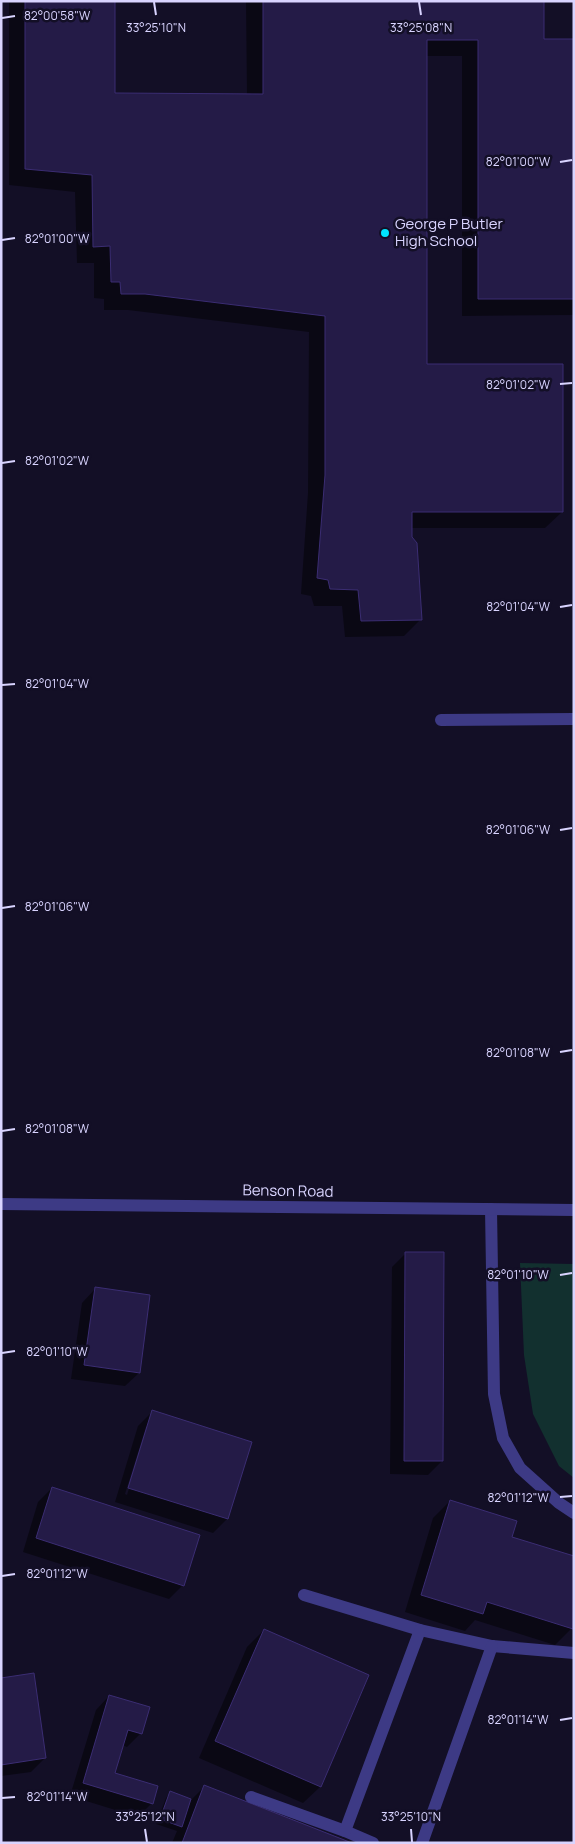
<svg xmlns="http://www.w3.org/2000/svg" width="575" height="1844" font-family="Manrope,sans-serif">
  <style>
    .green { fill: #12302f }
    .shadow { fill: #0007; fill-rule: evenodd }
    .building { fill: #241b47; stroke: #3b2d73 }
    .lines { fill: none; stroke-linecap: round; stroke-linejoin: round }
    .lane { stroke: #3d3a85; stroke-width: 12 }
    .street { stroke: #3d3a85; stroke-width: 12 }
    .ticks { fill: none; stroke: #d9d4ff; stroke-width: 2 }
    .poi-dot { fill: #00e5ff; stroke: #130f26; stroke-width: 2 }
    .labels { text-anchor: middle; stroke-width: 5; stroke-linejoin: round; paint-order: stroke }
    .poi-label { font-size: 15px; fill: #d9d4ff; stroke: #130f26; text-anchor: start }
    .street-label { font-size: 15px; fill: #d9d4ff; stroke: #130f26 }
    .ticks-label { font-size: 12px; text-anchor: middle; fill: #d9d4ff; stroke: #130f26; stroke-width: 5; stroke-linejoin: round; paint-order: stroke }
  </style>
  <rect width="100%" height="100%" fill="#130f26"/>
  <path class="green" d="M 520,1263 L 574,1264 L 574,1478 L 559,1466 L 533,1414 L 524,1355 Z"/>
  <g class="shadow">
    <path d="M 9,1 L 114,1 L 114,95 L 247,95 L 246,1 L 543,1 L 543,40 L 574,40 L 574,315 L 462,316 L 462,56 L 425,56 L 425,365 L 562,512 L 545,528 L 411,528 L 421,619 L 404,636 L 345,637 L 342,606 L 314,606 L 311,596 L 301,594 L 308,493 L 309,332 L 128,310 L 104,310 L 104,299 L 94,298 L 94,263 L 77,263 L 75,192 L 9,185 Z"/>
    <path d="M 406,1253 L 442,1461 L 428,1475 L 390,1474 L 392,1267 Z"/>
    <path d="M 95,1289 L 139,1373 L 125,1386 L 71,1379 L 82,1303 Z"/>
    <path d="M 152,1412 L 251,1442 L 227,1519 L 213,1533 L 115,1502 L 138,1426 ZM 146,1427 L 148,1427 L 127,1495 L 125,1494 Z"/>
    <path d="M 52,1488 L 183,1585 L 169,1599 L 23,1552 L 38,1502 Z"/>
    <path d="M 450,1501 L 510,1538 L 574,1558 L 574,1622 L 572,1628 L 555,1645 L 475,1620 L 465,1631 L 405,1612 L 433,1518 Z"/>
    <path d="M 264,1630 L 368,1676 L 320,1787 L 303,1803 L 199,1758 L 247,1647 Z"/>
    <path d="M 1,1679 L 45,1758 L 31,1772 L 1,1776 Z"/>
    <path d="M 109,1696 L 141,1733 L 127,1747 L 122,1745 L 113,1774 L 152,1803 L 138,1817 L 70,1796 L 96,1710 Z"/>
    <path d="M 204,1787 L 349,1843 L 172,1843 L 177,1831 L 156,1824 L 166,1798 L 170,1793 L 191,1800 Z"/>
  </g>
  <g class="building">
    <path d="M 25,1 L 115,1 L 115,93 L 263,94 L 263,1 L 544,1 L 544,39 L 574,39 L 574,299 L 478,299 L 478,40 L 427,40 L 427,364 L 563,364 L 563,512 L 412,512 L 412,537 L 417,543 L 422,620 L 361,621 L 358,590 L 330,589 L 328,580 L 317,578 L 325,475 L 325,316 L 145,294 L 121,294 L 120,282 L 111,282 L 110,246 L 93,247 L 92,175 L 25,169 Z"/>
    <path d="M 405,1252 L 444,1252 L 443,1461 L 404,1461 Z"/>
    <path d="M 95,1287 L 150,1295 L 140,1373 L 84,1365 Z"/>
    <path d="M 152,1410 L 252,1442 L 228,1519 L 128,1488 Z"/>
    <path d="M 52,1487 L 200,1535 L 184,1586 L 36,1538 Z"/>
    <path d="M 450,1500 L 517,1521 L 512,1537 L 574,1556 L 573,1629 L 487,1602 L 483,1614 L 421,1595 Z"/>
    <path d="M 264,1629 L 369,1675 L 321,1787 L 215,1741 Z"/>
    <path d="M 34,1673 L 46,1758 L 1,1765 L 1,1678 Z"/>
    <path d="M 109,1695 L 150,1707 L 142,1734 L 128,1730 L 115,1773 L 158,1786 L 153,1804 L 83,1783 Z"/>
    <path d="M 204,1785 L 352,1843 L 182,1843 Z"/>
    <path d="M 170,1791 L 191,1799 L 182,1827 L 160,1819 Z"/>
  </g>
  <g class="lines">
    <g class="lane">
      <path d="M 441,720 L 574,719"/>
      <path d="M 491,1209 L 494,1394 L 503,1438 L 520,1468 L 559,1503 L 574,1513"/>
      <path d="M 304,1595 L 420,1630 L 492,1646 L 574,1653"/>
      <path d="M 251,1797 L 345,1831 L 373,1843"/>
      <path d="M 345,1831 L 420,1630"/>
      <path d="M 422,1843 L 492,1646"/>
    </g>
    <path class="street" d="M 1,1204 L 574,1210"/>
  </g>
  <path class="ticks" d="M 154,2 L 156,15M 419,2 L 421,15M 2,18 L 15,16M 560,162 L 572,160M 2,240 L 15,238M 560,384 L 572,383M 2,463 L 15,461M 560,607 L 572,605M 2,685 L 15,684M 560,830 L 572,828M 2,908 L 15,906M 560,1052 L 572,1050M 2,1131 L 15,1129M 560,1275 L 572,1273M 2,1353 L 15,1351M 560,1497 L 572,1496M 2,1576 L 15,1574M 560,1720 L 572,1718M 2,1798 L 15,1797M 145,1829 L 147,1842M 411,1829 L 412,1842"/>
  <circle class="poi-dot" cx="385" cy="233" r="5"/>
  <g class="labels">
    <g class="poi-label">
      <text x="395" y="229">George P Butler<tspan x="395" dy="17">High School</tspan></text>
    </g>
    <g class="street-label">
      <text transform="translate(288 1191) rotate(1)" y="5">Benson Road</text>
    </g>
  </g>
  <g class="ticks-label">
    <text x="57" y="20">82°00'58"W</text>
    <text x="156" y="32">33°25'10"N</text>
    <text x="421" y="32">33°25'08"N</text>
    <text x="518" y="166">82°01'00"W</text>
    <text x="57" y="243">82°01'00"W</text>
    <text x="518" y="389">82°01'02"W</text>
    <text x="57" y="465">82°01'02"W</text>
    <text x="518" y="611">82°01'04"W</text>
    <text x="57" y="688">82°01'04"W</text>
    <text x="518" y="834">82°01'06"W</text>
    <text x="57" y="911">82°01'06"W</text>
    <text x="518" y="1057">82°01'08"W</text>
    <text x="57" y="1133">82°01'08"W</text>
    <text x="518" y="1279">82°01'10"W</text>
    <text x="57" y="1356">82°01'10"W</text>
    <text x="518" y="1502">82°01'12"W</text>
    <text x="57" y="1578">82°01'12"W</text>
    <text x="518" y="1724">82°01'14"W</text>
    <text x="57" y="1801">82°01'14"W</text>
    <text x="145" y="1821">33°25'12"N</text>
    <text x="411" y="1821">33°25'10"N</text>
  </g>
  <rect width="575" height="1844" fill="none" stroke="#d9d4ff" stroke-width="5"/>
</svg>
